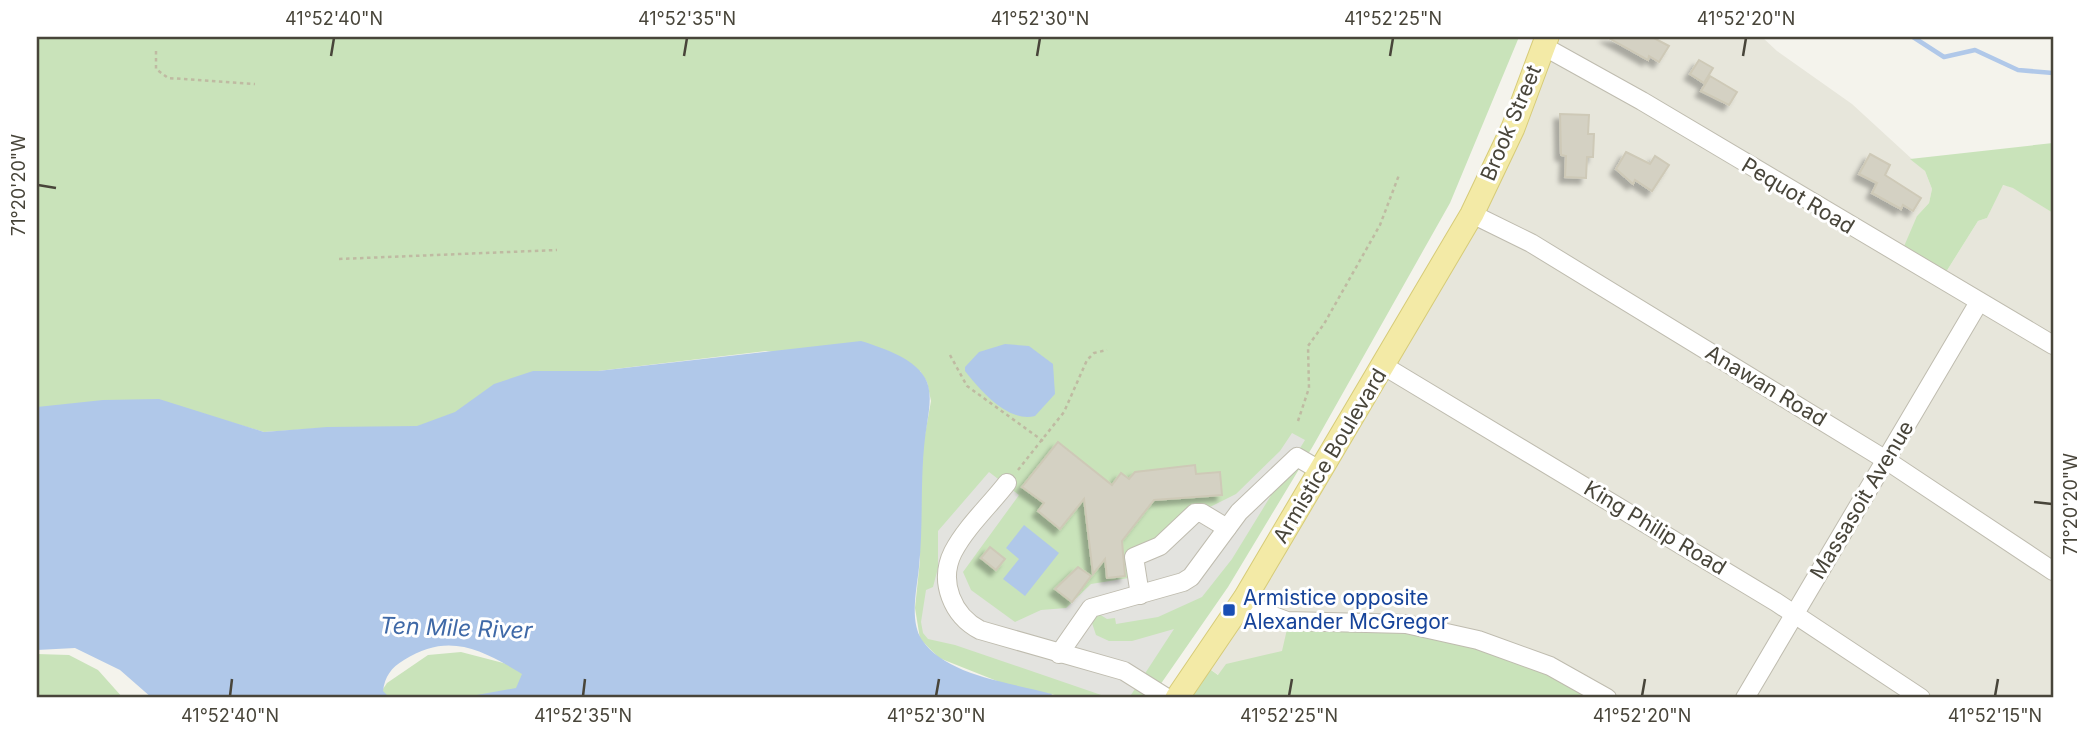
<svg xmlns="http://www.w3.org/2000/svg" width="2090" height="735" font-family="Inter,sans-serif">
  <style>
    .residential { fill: #e7e6db }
    .green { fill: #c9e3ba }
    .parking { fill: #e3e3df }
    .water { fill: #b0c8e9 }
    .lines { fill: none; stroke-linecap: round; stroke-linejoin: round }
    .stream { stroke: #b0c8e9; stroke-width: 4.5 }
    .building { fill: #d4d1c3; stroke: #cec9b7; stroke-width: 2; filter: url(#shadow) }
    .minor-casing { stroke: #bfbcaf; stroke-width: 20 }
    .major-casing { stroke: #d6cb78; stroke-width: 25 }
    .path { stroke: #bfbaa2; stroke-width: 2.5; stroke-dasharray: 3.5 3.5; stroke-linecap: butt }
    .minor { stroke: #fff; stroke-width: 18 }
    .major { stroke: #f3eaa6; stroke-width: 23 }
    .ticks { fill: none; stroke: #48453a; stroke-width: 2.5 }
    .transit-dot { fill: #1a4fb4; stroke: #fff; stroke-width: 2.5 }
    .labels { text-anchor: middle; stroke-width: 6; stroke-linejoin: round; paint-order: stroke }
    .street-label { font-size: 21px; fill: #48453a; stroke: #fff }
    .transit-label { font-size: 21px; fill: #164399; stroke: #fff; text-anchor: start }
    .water-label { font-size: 23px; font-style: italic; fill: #3f69a7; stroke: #fff }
    .neatline { fill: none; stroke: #48453a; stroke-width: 2.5 }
    .ticks-label { font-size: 18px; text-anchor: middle; fill: #48453a }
  </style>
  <defs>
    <filter id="shadow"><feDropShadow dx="-5.5" dy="5.5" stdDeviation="2" flood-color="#0004"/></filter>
  </defs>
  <rect width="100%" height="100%" fill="#f4f3ec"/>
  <path class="residential" d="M 1548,37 L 1762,37 L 1777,51 L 1852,104 L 1925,171 L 1932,189 L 1929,203 L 1917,216 L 1946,272 L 1978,221 L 1987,218 L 2002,185 L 2013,187 L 2053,213 L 2053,698 L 1612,698 L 1279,663 L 1233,685 L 1204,665 L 1212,627 L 1329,445 L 1469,205 Z"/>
  <g class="green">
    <path d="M 37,37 L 1519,37 L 1450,203 L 1313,446 L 1228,587 L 1151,698 L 1071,698 L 1012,687 L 939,658 L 920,639 L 915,608 L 920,560 L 920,462 L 931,401 L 927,382 L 920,371 L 766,351 L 598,371 L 533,371 L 511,445 L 324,428 L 264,432 L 220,419 L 37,437 Z"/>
    <path d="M 2053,143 L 2053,213 L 2013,188 L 2003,185 L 1987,218 L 1978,221 L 1946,272 L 1902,251 L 1917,216 L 1929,203 L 1932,189 L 1925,171 L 1910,159 Z"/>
    <path d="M 1288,625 L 1429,628 L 1612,698 L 1180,698 L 1204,665 L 1218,675 L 1226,664 L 1282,651 Z"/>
    <path d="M 461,652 L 522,668 L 558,698 L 377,698 L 387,683 L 428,655 Z"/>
    <path d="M 37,654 L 69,655 L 98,670 L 123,698 L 37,698 Z"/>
  </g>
  <path class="parking" d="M 1292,433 L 1305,440 L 1232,559 L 1202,597 L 1158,617 L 1116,624 L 1115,618 L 1107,619 L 1099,614 L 1090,617 L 1096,635 L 1109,641 L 1132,641 L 1174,629 L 1129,698 L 1110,698 L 955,645 L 928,639 L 923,633 L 921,622 L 926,590 L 933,587 L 938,568 L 938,531 L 989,472 L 1019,495 L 963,572 L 971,590 L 1015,622 L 1041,610 L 1066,608 L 1091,584 L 1141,576 L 1140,559 L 1206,509 L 1236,494 L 1280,451 Z"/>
  <g class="water">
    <path d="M 861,341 C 883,348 918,359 927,382 C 932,396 929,410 927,424 C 919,472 924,519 919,567 C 917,588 909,621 922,640 C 946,676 1013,683 1052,694 L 1050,698 L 460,698 L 516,688 L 522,674 C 481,649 448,632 404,660 C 391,668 385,676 383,691 L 390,698 L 152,698 L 120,670 L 75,648 L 37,650 L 37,407 L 103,400 L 159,399 L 264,432 L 327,427 L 417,426 L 455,412 L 494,384 L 533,371 L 598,371 Z"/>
    <path d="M 1005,344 L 1029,346 L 1053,364 L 1055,394 L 1035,416 C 1008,423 980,390 965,371 L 965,367 L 979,352 Z"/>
    <path d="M 1024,525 L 1059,553 L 1025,596 L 1003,579 L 1019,559 L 1006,548 Z"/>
  </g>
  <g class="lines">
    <path class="stream" d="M 1913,37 L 1944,57 L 1975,50 L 2018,70 L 2053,73"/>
  </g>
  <g class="building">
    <path d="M 1607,37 L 1652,37 L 1669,46 L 1659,62 L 1649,56 L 1648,60 Z"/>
    <path d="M 1699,60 L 1713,68 L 1704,83 L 1690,74 Z"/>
    <path d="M 1710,76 L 1737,92 L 1729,105 L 1701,91 Z"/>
    <path d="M 1560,114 L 1589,115 L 1588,134 L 1594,134 L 1593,157 L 1587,157 L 1586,178 L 1565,177 L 1566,156 L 1561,155 Z"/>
    <path d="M 1626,152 L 1650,164 L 1655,156 L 1669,165 L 1652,191 L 1635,180 L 1633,184 L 1616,169 Z"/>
    <path d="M 1870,154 L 1890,165 L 1885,175 L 1921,198 L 1913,211 L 1903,205 L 1901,209 L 1872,193 L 1877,183 L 1859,174 Z"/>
    <path d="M 1058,442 L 1112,485 L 1121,473 L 1129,479 L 1135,472 L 1195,465 L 1196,474 L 1220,472 L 1222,495 L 1154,500 L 1122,541 L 1125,576 L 1107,578 L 1105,559 L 1093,574 L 1084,499 L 1060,529 L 1038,511 L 1044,503 L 1022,487 Z"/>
    <path d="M 990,547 L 1005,559 L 996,570 L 981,558 Z"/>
    <path d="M 1078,567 L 1091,576 L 1072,602 L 1055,589 Z"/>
  </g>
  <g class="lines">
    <g class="minor-casing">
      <g id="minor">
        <path d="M 1543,46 L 1642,101 L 2053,345"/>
        <path d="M 1472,214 L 1531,243 L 1886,460 L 2053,571"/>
        <path d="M 1384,366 L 1776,602 L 1921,698"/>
        <path d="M 1007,483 C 990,505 966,527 953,552 C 938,582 953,616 980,630 L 1124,671 L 1167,698"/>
        <path d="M 1140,595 L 1134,557 L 1160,546 L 1195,513 L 1202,513 L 1227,528"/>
        <path d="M 1245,598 L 1263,612 L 1287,621 L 1406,624 L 1478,640 L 1550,666 L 1607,698"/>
        <path d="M 1059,654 L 1091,608 L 1183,582 L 1191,577 L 1239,512 L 1297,457 L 1321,471"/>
        <path d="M 1745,698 L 1979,302"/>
      </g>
    </g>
    <g class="major-casing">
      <path id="major" d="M 1177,698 L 1245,598 L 1472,214 L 1513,128 L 1547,37"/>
    </g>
    <g class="path">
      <path d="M 156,51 L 156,69 L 168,78 L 255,84"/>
      <path d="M 339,259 L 557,250"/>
      <path d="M 950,355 L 967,386 L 1043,441"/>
      <path d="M 1298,421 L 1309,388 L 1308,346 L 1324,324 L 1380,225 L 1399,175"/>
      <path d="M 1018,470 L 1064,412 L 1087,360 L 1094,353 L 1107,350"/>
    </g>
    <use href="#minor" class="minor"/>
    <use href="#major" class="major"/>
  </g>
  <path class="ticks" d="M 331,56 L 334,38M 684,56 L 687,38M 1037,56 L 1040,38M 1390,56 L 1393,38M 1743,56 L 1746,38M 38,185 L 56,188M 2034,502 L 2052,504M 230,696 L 232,679M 583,696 L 585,679M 936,696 L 939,679M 1289,696 L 1292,679M 1642,696 L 1645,679M 1995,696 L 1998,679"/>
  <rect class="transit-dot" x="1222" y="603" width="14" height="14" rx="3.5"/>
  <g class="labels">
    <g class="street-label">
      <text transform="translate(1511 123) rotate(-67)" y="7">Brook Street</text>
      <text transform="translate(1798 196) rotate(31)" y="7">Pequot Road</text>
      <text transform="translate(1766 386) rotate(31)" y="7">Anawan Road</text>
      <text transform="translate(1330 456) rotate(-59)" y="7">Armistice Boulevard</text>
      <text transform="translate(1862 500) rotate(-59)" y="7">Massasoit Avenue</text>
      <text transform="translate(1655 528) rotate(31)" y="7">King Philip Road</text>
    </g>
    <g class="transit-label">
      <text x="1243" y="605">Armistice opposite<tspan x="1243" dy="24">Alexander McGregor</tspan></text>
    </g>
    <g class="water-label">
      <text transform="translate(456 628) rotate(2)" y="8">Ten Mile River</text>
    </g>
  </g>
  <rect width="2090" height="735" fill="none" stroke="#ffffff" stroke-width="77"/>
  <rect x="38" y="38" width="2014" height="658" class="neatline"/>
  <g class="ticks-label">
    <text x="334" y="25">41°52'40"N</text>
    <text x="687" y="25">41°52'35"N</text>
    <text x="1040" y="25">41°52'30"N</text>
    <text x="1393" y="25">41°52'25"N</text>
    <text x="1746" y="25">41°52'20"N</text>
    <text transform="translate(19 185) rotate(-90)" y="6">71°20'20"W</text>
    <text transform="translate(2071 504) rotate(-90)" y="6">71°20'20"W</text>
    <text x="230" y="722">41°52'40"N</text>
    <text x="583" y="722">41°52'35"N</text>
    <text x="936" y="722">41°52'30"N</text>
    <text x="1289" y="722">41°52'25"N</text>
    <text x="1642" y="722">41°52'20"N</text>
    <text x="1995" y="722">41°52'15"N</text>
  </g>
</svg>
